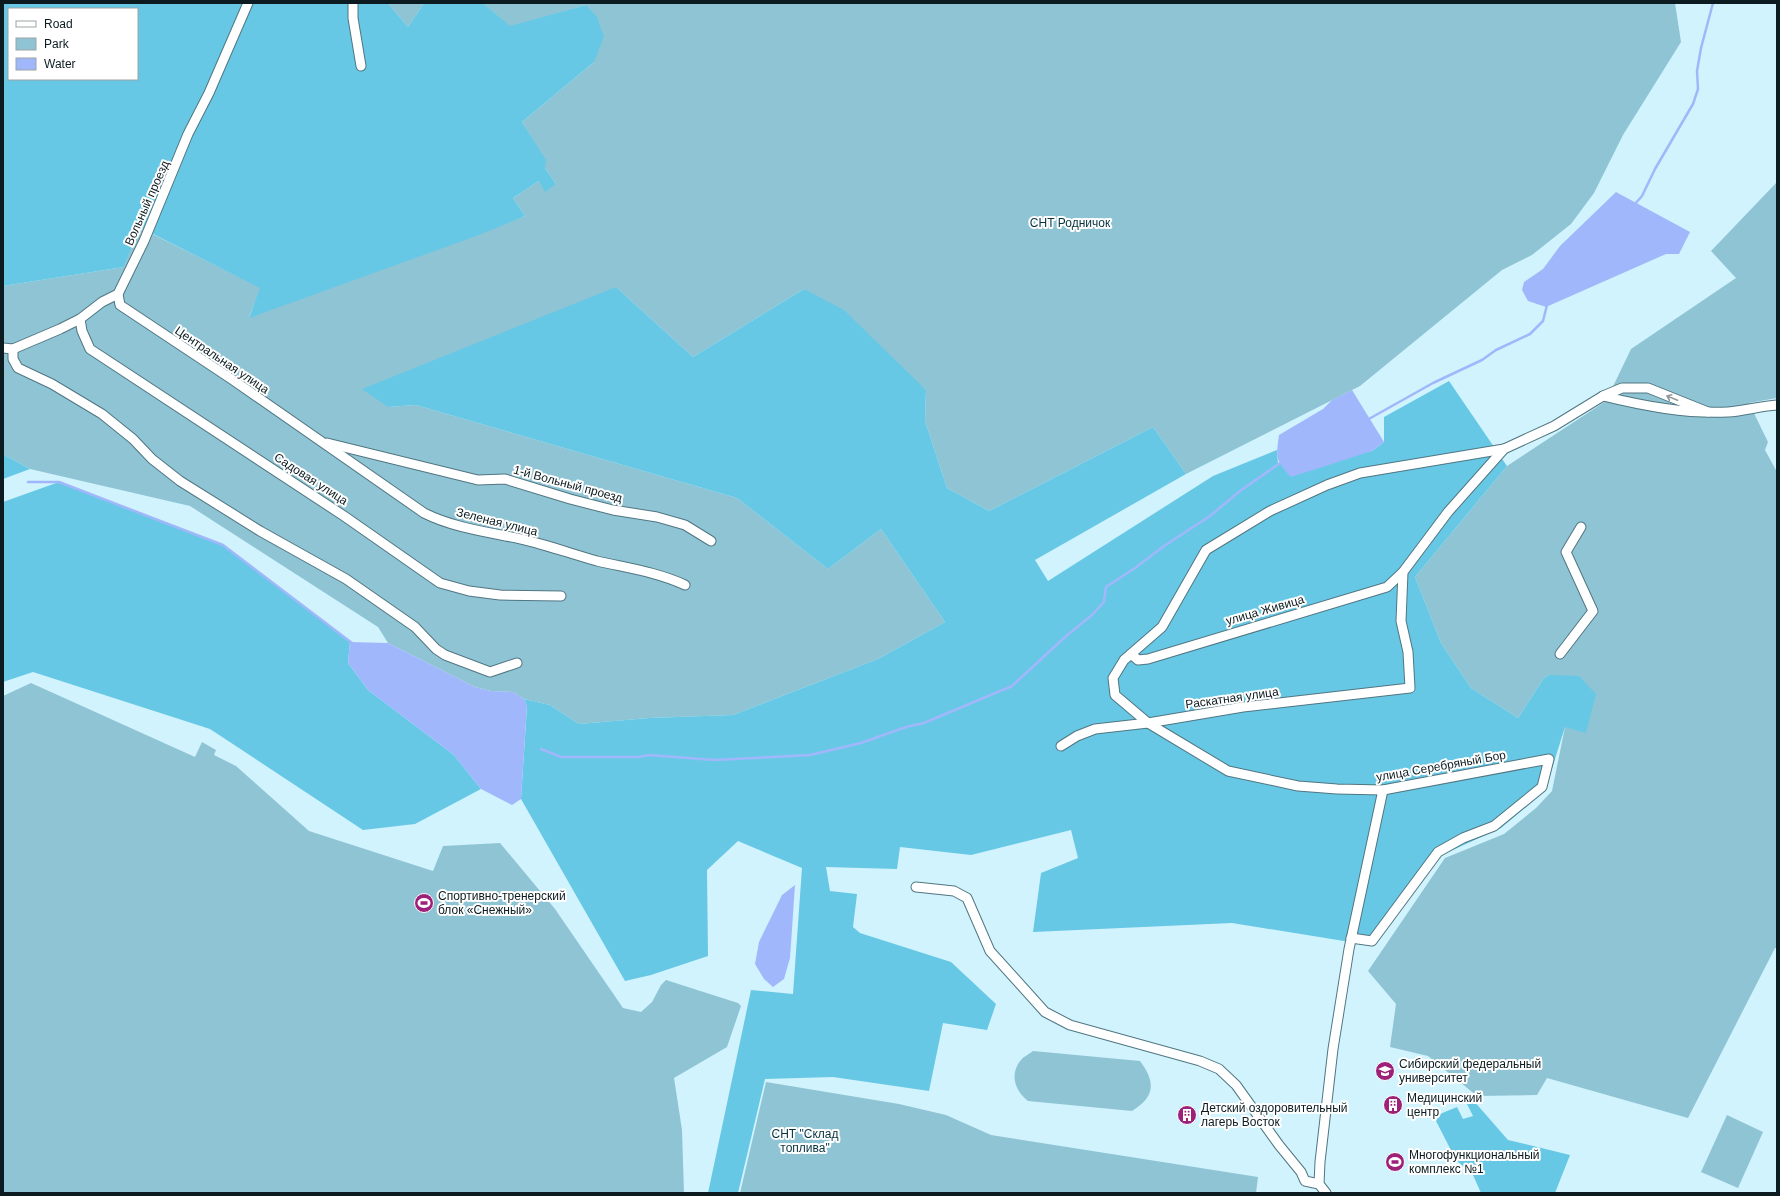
<svg xmlns="http://www.w3.org/2000/svg" width="1780" height="1196" font-family="Arial,sans-serif">
  <style>
    .green { fill: #8fc4d5 }
    .forest { fill: #67c8e5; fill-rule: evenodd }
    .water { fill: #a0b8fb }
    .lines { fill: none; stroke-linecap: round; stroke-linejoin: round }
    .stream { stroke: #a0b8fb; stroke-width: 2.5 }
    .street-casing { stroke: #507682; stroke-width: 11 }
    .street { stroke: #fff; stroke-width: 9 }
    .oneway { stroke: #91989a }
    .labels { text-anchor: middle; stroke-width: 4; stroke-linejoin: round; paint-order: stroke }
    .street-label { font-size: 12px; fill: #0b1b1f; stroke: #fff }
    .park-label { font-size: 12px; fill: #053440; stroke: #fff }
    .poi-label { font-size: 12px; fill: #0b1b1f; stroke: #fff; text-anchor: start }
  </style>
  <rect width="100%" height="100%" fill="#d1f3fd"/>
  <g class="green">
    <path d="M 388,3 L 424,3 L 408,27 Z"/>
    <path d="M 483,3 L 1675,3 L 1681,42 L 1623,135 L 1594,193 L 1571,224 L 1532,255 L 1502,270 L 1360,386 L 1186,474 L 1153,427 L 989,511 L 947,488 L 925,421 L 926,390 L 804,289 L 693,357 L 616,287 L 388,407 L 416,405 L 737,498 L 828,569 L 881,529 L 945,622 L 878,659 L 733,715 L 649,718 L 579,724 L 550,705 L 524,699 L 513,692 L 491,691 L 475,687 L 388,643 L 378,627 L 190,506 L 30,469 L 3,454 L 3,286 L 124,267 L 138,227 L 261,288 L 249,317 L 525,216 L 513,198 L 539,181 L 556,184 L 545,168 L 545,160 L 522,122 L 594,62 L 586,5 L 510,27 Z"/>
    <path d="M 1777,182 L 1777,398 L 1749,403 L 1768,442 L 1765,450 L 1777,472 L 1777,948 L 1775,948 L 1688,1118 L 1547,1078 L 1537,1095 L 1477,1096 L 1428,1056 L 1390,1047 L 1396,1004 L 1368,971 L 1445,858 L 1504,834 L 1536,808 L 1552,791 L 1565,727 L 1549,675 L 1544,678 L 1518,718 L 1471,688 L 1441,643 L 1415,577 L 1507,466 L 1606,401 L 1631,349 L 1736,278 L 1711,251 Z"/>
    <path d="M 31,683 L 195,757 L 202,742 L 216,750 L 214,755 L 236,766 L 309,831 L 433,871 L 443,846 L 500,843 L 555,909 L 623,1008 L 641,1012 L 652,1002 L 661,985 L 666,980 L 738,1003 L 741,1006 L 727,1047 L 674,1078 L 682,1130 L 684,1193 L 3,1193 L 3,696 Z"/>
    <path d="M 1033,1051 L 1140,1061 C 1156,1082 1155,1097 1132,1111 L 1028,1101 C 1015,1091 1009,1074 1021,1060 C 1024,1056 1030,1054 1033,1051 Z"/>
    <path d="M 766,1082 L 899,1104 L 946,1115 L 991,1135 L 1258,1177 L 1256,1193 L 740,1193 Z"/>
    <path d="M 1727,1115 L 1763,1132 L 1738,1188 L 1701,1172 Z"/>
  </g>
  <g class="forest">
    <path d="M 3,3 L 388,3 L 408,27 L 424,3 L 483,3 L 510,26 L 586,5 L 597,17 L 604,37 L 594,62 L 522,122 L 546,160 L 545,168 L 556,184 L 545,192 L 539,181 L 513,198 L 525,216 L 479,235 L 249,318 L 260,288 L 139,227 L 124,267 L 3,286 ZM 9,9 L 137,9 L 137,79 L 9,79 Z"/>
    <path d="M 616,287 L 693,357 L 804,289 L 844,310 L 926,390 L 925,421 L 947,488 L 989,511 L 1153,427 L 1186,474 L 1035,560 L 1048,581 L 1213,476 L 1277,450 L 1278,464 L 1372,451 L 1384,442 L 1384,417 L 1449,381 L 1507,466 L 1415,577 L 1441,643 L 1471,688 L 1518,718 L 1544,678 L 1549,675 L 1579,676 L 1596,694 L 1586,733 L 1565,727 L 1545,791 L 1501,828 L 1442,855 L 1374,944 L 1350,942 L 1232,923 L 1033,932 L 1041,873 L 1078,858 L 1071,830 L 971,855 L 900,847 L 897,869 L 826,867 L 830,891 L 857,894 L 853,927 L 860,933 L 951,962 L 996,1004 L 987,1030 L 943,1023 L 929,1091 L 833,1077 L 765,1079 L 738,1193 L 708,1193 L 751,990 L 793,994 L 802,868 L 738,841 L 707,870 L 708,956 L 651,975 L 625,981 L 521,799 L 527,706 L 524,699 L 550,705 L 579,724 L 649,718 L 733,715 L 878,659 L 945,622 L 881,529 L 828,569 L 737,498 L 416,405 L 388,407 L 362,389 Z"/>
    <path d="M 3,454 L 30,469 L 3,479 Z"/>
    <path d="M 59,482 L 223,545 L 350,642 L 348,663 L 368,690 L 454,755 L 481,789 L 415,824 L 363,830 L 210,729 L 33,672 L 3,682 L 3,502 Z"/>
    <path d="M 1464,1098 L 1473,1100 L 1508,1140 L 1570,1155 L 1555,1193 L 1481,1193 L 1473,1175 L 1456,1160 L 1436,1121 L 1440,1114 L 1457,1107 L 1463,1119 L 1473,1116 Z"/>
  </g>
  <g class="water">
    <path d="M 1616,192 L 1690,232 L 1679,254 L 1666,254 L 1546,307 L 1528,301 L 1522,290 L 1524,282 L 1543,269 L 1560,246 Z"/>
    <path d="M 1352,390 L 1384,442 L 1372,451 L 1291,477 C 1275,460 1276,457 1279,435 L 1323,409 L 1332,400 Z"/>
    <path d="M 350,642 L 388,643 L 475,687 L 491,691 L 513,692 L 524,699 L 527,705 L 521,799 L 512,805 L 481,789 L 454,755 L 368,690 L 348,663 Z"/>
    <path d="M 795,885 L 790,958 L 784,979 L 773,987 L 764,979 L 755,964 L 759,942 L 782,895 Z"/>
  </g>
  <g class="lines">
    <g class="stream">
      <path d="M 1634,205 L 1642,196 L 1655,169 L 1693,104 L 1698,89 L 1697,71 L 1701,48 L 1713,3"/>
      <path d="M 1367,420 L 1433,383 L 1482,360 L 1496,350 L 1530,334 L 1543,321 L 1547,305"/>
      <path d="M 28,482 L 59,482 L 223,545 L 352,643"/>
      <path d="M 541,749 L 561,757 L 639,757 L 649,755 L 714,760 L 810,755 L 861,743 L 906,727 L 924,723 L 1012,686 L 1065,637 L 1092,615 L 1104,602 L 1106,587 L 1135,568 L 1164,546 L 1210,516 L 1240,491 L 1280,463"/>
    </g>
    <g class="street-casing">
      <g id="street">
        <path d="M 353,3 L 353,18 L 361,66"/>
        <path d="M 118,294 L 120,305 L 233,380 L 424,513 C 454,528 488,532 521,539 C 547,545 572,554 597,561 C 627,568 657,572 685,585"/>
        <path d="M 80,319 L 82,331 L 90,349 L 344,516 L 440,583 L 469,591 L 500,595 L 561,596"/>
        <path d="M 3,348 L 13,349 L 60,329 L 80,319 L 102,302 L 118,294 L 144,241 L 188,134 L 209,93 L 248,3"/>
        <path d="M 13,349 L 13,359 L 18,368 L 52,384 L 102,414 L 133,439 L 152,459 L 180,481 L 260,531 L 346,579 L 415,627 L 436,649 L 445,655 L 490,672 L 517,663"/>
        <path d="M 1603,396 C 1644,406 1686,414 1728,412 C 1744,411 1761,406 1777,405"/>
        <path d="M 327,443 L 478,480 L 505,479 L 570,499 L 613,510 L 657,517 L 685,525 L 711,541"/>
        <path d="M 1131,654 L 1138,660 L 1148,659 L 1387,587 L 1403,572"/>
        <path d="M 1560,654 L 1593,611 L 1566,552 L 1581,527"/>
        <path d="M 1061,746 L 1077,736 L 1095,729 L 1148,723 L 1243,707 L 1410,688 L 1408,652 L 1401,621 L 1403,572 L 1448,512 L 1504,449 L 1554,426 L 1603,396 L 1622,388 L 1648,388 L 1708,412"/>
        <path d="M 916,887 L 954,891 L 967,898 L 990,951 L 1045,1012 L 1070,1025 L 1200,1061 L 1219,1069 L 1236,1085 L 1279,1145 L 1301,1172 L 1305,1181 L 1319,1184"/>
        <path d="M 1351,938 L 1372,941 L 1438,852 L 1463,838 L 1494,826 L 1542,787 L 1549,759 L 1383,790 L 1337,789 L 1298,786 L 1228,771 L 1148,723 L 1115,695 L 1113,678 L 1124,660 L 1162,627 L 1206,550 L 1270,511 L 1327,485 L 1360,473 L 1504,449"/>
        <path d="M 1326,1193 L 1319,1184 L 1320,1162 L 1333,1049 L 1349,949 L 1383,790"/>
      </g>
    </g>
    <use href="#street" class="street"/>
  </g>
  <defs><path id="oneway-shaft" d="M-6 0H5M1.5-3L5.5 0L1.5 3" fill="none" stroke-width="1.6" stroke-linecap="round" stroke-linejoin="round"/></defs>
  <use class="oneway" href="#oneway-shaft" transform="translate(1672 398) rotate(-158)"/>
  <defs>
    <g id="stadium-disc" transform="scale(1)"><circle r="9.5" fill="#9d2178" stroke="#fff"/><path d="M0-5a6.5 5 0 1 0 0 10a6.5 5 0 1 0 0-10ZM-3.5-1.8h7v3.6h-7Z" fill="#fff"/></g>
    <g id="university-disc" transform="scale(1)"><circle r="9.5" fill="#9d2178" stroke="#fff"/><path d="M0-5L7-2L0 1L-7-2ZM-4 1L0 2.5L4 1V4Q0 6-4 4Z" fill="#fff"/></g>
    <g id="building-disc" transform="scale(1)"><circle r="9.5" fill="#9d2178" stroke="#fff"/><path d="M-4-6H4V6H1V3H-1V6H-4ZM-2.5-4.3h1.7v1.8h-1.7ZM.8-4.3h1.7v1.8H.8ZM-2.5-1h1.7V.8h-1.7ZM.8-1h1.7V.8H.8Z" fill="#fff"/></g>
  </defs>
  <g fill-rule="evenodd">
    <use href="#stadium-disc" x="424" y="903"/>
    <use href="#university-disc" x="1385" y="1071"/>
    <use href="#building-disc" x="1393" y="1105"/>
    <use href="#building-disc" x="1187" y="1115"/>
    <use href="#stadium-disc" x="1395" y="1162"/>
  </g>
  <g class="labels">
    <g class="street-label">
      <text transform="translate(147 203) rotate(-66)" y="4">Вольный проезд</text>
      <text transform="translate(222 360) rotate(34)" y="4">Центральная улица</text>
      <text transform="translate(311 479) rotate(33)" y="4">Садовая улица</text>
      <text transform="translate(568 484) rotate(15)" y="4">1-й Вольный проезд</text>
      <text transform="translate(497 522) rotate(14)" y="4">Зеленая улица</text>
      <text transform="translate(1265 610) rotate(-16)" y="4">улица Живица</text>
      <text transform="translate(1232 698) rotate(-8)" y="4">Раскатная улица</text>
      <text transform="translate(1441 766) rotate(-10)" y="4">улица Серебряный Бор</text>
    </g>
    <g class="park-label">
      <text x="1070" y="227">СНТ Родничок</text>
      <text x="805" y="1138">СНТ "Склад<tspan x="805" dy="14">топлива"</tspan></text>
    </g>
    <g class="poi-label">
      <text x="438" y="900">Спортивно-тренерский<tspan x="438" dy="14">блок «Снежный»</tspan></text>
      <text x="1399" y="1068">Сибирский федеральный<tspan x="1399" dy="14">университет</tspan></text>
      <text x="1407" y="1102">Медицинский<tspan x="1407" dy="14">центр</tspan></text>
      <text x="1201" y="1112">Детский оздоровительный<tspan x="1201" dy="14">лагерь Восток</tspan></text>
      <text x="1409" y="1159">Многофункциональный<tspan x="1409" dy="14">комплекс №1</tspan></text>
    </g>
  </g>
  <rect width="1780" height="1196" fill="none" stroke="#0b1b1f" stroke-width="8"/>
  <rect x="8" y="8" width="130" height="72" fill="#ffffff" stroke="#9da4a5"/>
  <rect x="16" y="21" width="20" height="6" fill="#ffffff" stroke="#9da4a5"/>
  <text x="44" y="28" font-size="12" fill="#0b1b1f">Road</text>
  <rect x="16" y="38" width="20" height="12" fill="#8fc4d5" stroke="#9da4a5"/>
  <text x="44" y="48" font-size="12" fill="#0b1b1f">Park</text>
  <rect x="16" y="58" width="20" height="12" fill="#a0b8fb" stroke="#9da4a5"/>
  <text x="44" y="68" font-size="12" fill="#0b1b1f">Water</text>
</svg>
